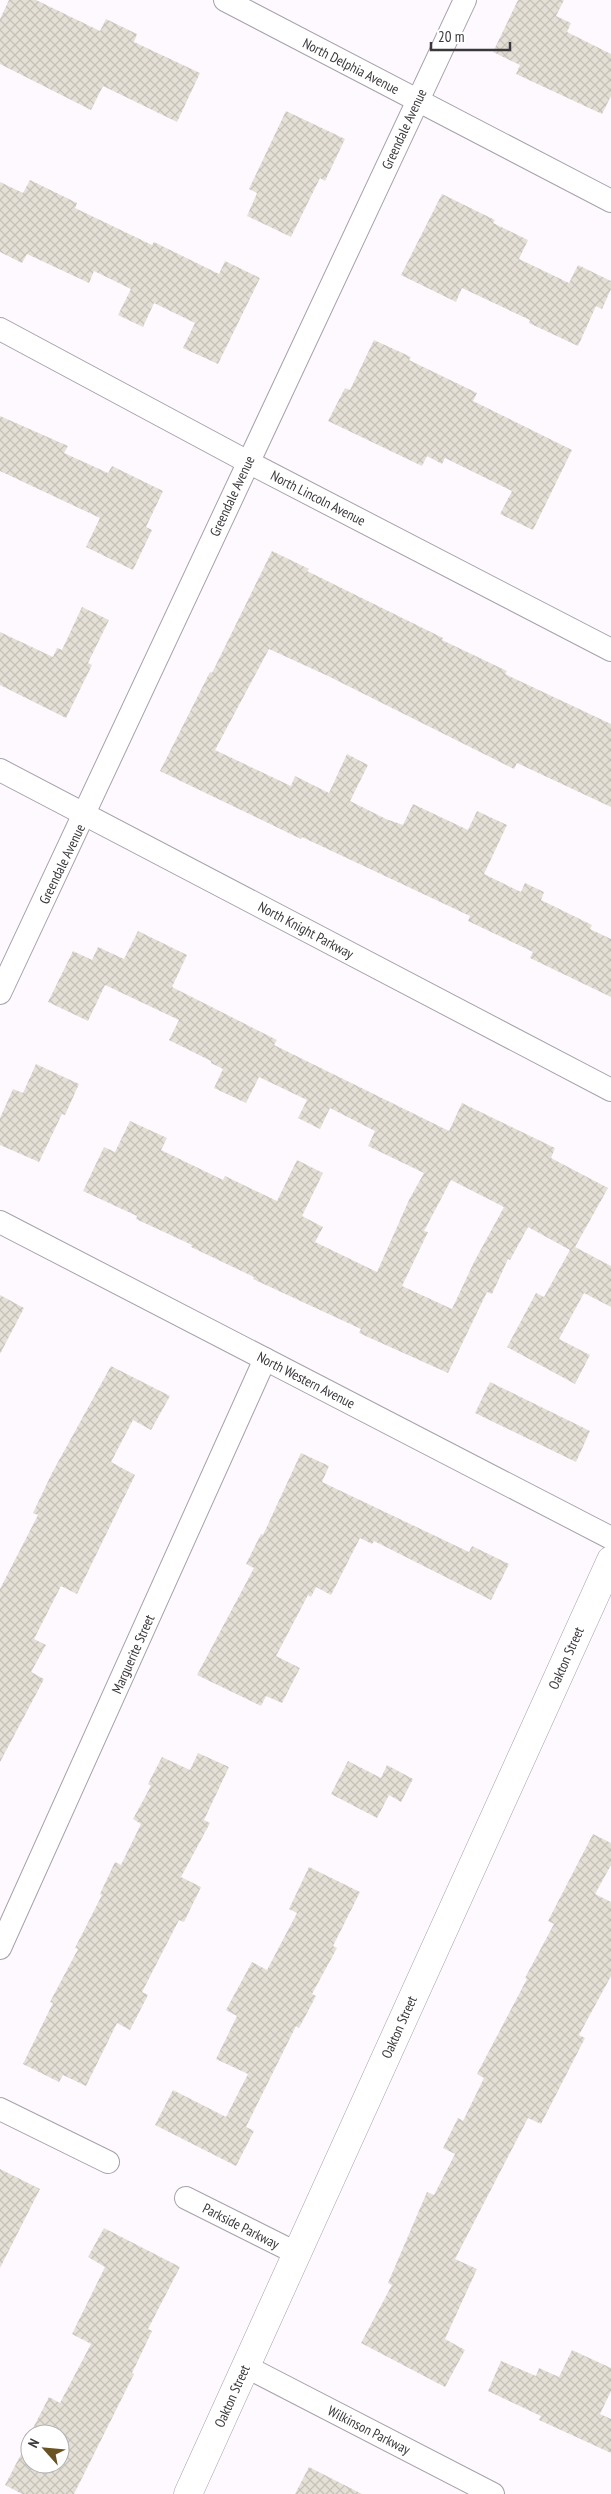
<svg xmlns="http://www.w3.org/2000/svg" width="611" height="2494" font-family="'PT Sans Narrow',sans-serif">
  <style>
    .building { fill: url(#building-cross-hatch); fill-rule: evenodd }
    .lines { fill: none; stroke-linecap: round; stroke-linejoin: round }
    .street-casing { stroke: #a7a1aa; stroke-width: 24 }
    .secondary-casing { stroke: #a7a1aa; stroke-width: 29 }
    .street { stroke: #fff; stroke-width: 22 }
    .secondary { stroke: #fff; stroke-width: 28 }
    .labels { text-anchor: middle; stroke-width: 4.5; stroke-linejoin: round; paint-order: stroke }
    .street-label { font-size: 14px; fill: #3b383c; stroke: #fff }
  </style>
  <defs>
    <pattern id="building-cross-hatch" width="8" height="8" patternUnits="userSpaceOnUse" patternTransform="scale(1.25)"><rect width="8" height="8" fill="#e5e0d6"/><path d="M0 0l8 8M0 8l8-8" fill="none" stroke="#c5c1b9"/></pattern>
  </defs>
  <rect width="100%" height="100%" fill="#fdf9ff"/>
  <g class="building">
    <path d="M 9,0 L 36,0 L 100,31 L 106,19 L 137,34 L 134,42 L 200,73 L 177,122 L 103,86 L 91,110 L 0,64 L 0,19 Z"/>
    <path d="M 518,0 L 564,0 L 556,16 L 571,23 L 567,32 L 611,54 L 611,96 L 602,114 L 516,74 L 520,65 L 493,52 Z"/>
    <path d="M 286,111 L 345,139 L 325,181 L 320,178 L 291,237 L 247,216 L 257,193 L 249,189 Z"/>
    <path d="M 30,180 L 77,203 L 75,208 L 152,245 L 154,242 L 219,274 L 225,261 L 260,278 L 218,364 L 183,348 L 195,323 L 154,303 L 143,327 L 118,315 L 131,289 L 94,271 L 89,283 L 27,254 L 22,263 L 0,252 L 0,182 L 23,193 Z"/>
    <path d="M 442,194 L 495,220 L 493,223 L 528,240 L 519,259 L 569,283 L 578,265 L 611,281 L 611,289 L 602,309 L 596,306 L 578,346 L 529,323 L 530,320 L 462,288 L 456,302 L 401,275 Z"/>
    <path d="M 374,340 L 411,357 L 409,360 L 477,393 L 473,401 L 572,450 L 533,530 L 500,514 L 512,491 L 445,458 L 442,464 L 427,456 L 422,466 L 328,421 L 345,388 L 350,390 Z"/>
    <path d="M 0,416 L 68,446 L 64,453 L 108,473 L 112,466 L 163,491 L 146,527 L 152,530 L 133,570 L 86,547 L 100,518 L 0,471 Z"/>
    <path d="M 272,551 L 309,569 L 307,571 L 443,638 L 442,640 L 507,671 L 505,674 L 611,724 L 611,807 L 517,763 L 514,769 L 328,676 L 269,649 L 215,750 L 291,786 L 295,776 L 329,793 L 347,754 L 368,765 L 350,801 L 386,819 L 403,825 L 413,804 L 468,830 L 477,811 L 507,825 L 484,874 L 521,892 L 525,883 L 544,892 L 541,900 L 592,925 L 590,929 L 611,939 L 611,997 L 530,958 L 533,952 L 468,921 L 470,916 L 302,837 L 301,839 L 160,771 L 210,672 L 212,673 Z"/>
    <path d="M 82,607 L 109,620 L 88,663 L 92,665 L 66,718 L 0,685 L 0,632 L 53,657 L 57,648 L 62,650 Z"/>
    <path d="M 138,931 L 187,955 L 172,987 L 277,1040 L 274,1045 L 449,1131 L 462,1103 L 555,1148 L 551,1158 L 608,1188 L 575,1247 L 611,1266 L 611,1307 L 584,1293 L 559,1339 L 590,1355 L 575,1384 L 507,1347 L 536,1293 L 544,1297 L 570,1250 L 528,1227 L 510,1260 L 508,1259 L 492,1294 L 487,1292 L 448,1373 L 359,1333 L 361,1329 L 253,1279 L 254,1277 L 191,1247 L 192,1245 L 136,1219 L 137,1216 L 83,1191 L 104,1147 L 115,1152 L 130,1121 L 167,1138 L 161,1150 L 223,1180 L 225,1176 L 277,1201 L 297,1160 L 323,1173 L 302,1216 L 323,1227 L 315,1242 L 377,1272 L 409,1200 L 424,1173 L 368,1146 L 375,1131 L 330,1108 L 320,1129 L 298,1118 L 307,1100 L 259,1077 L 246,1103 L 214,1088 L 223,1069 L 211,1063 L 211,1061 L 169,1040 L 179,1020 L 105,985 L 88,1021 L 48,1002 L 73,951 L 92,960 L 98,947 L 124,959 ZM 451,1180 L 504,1207 L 474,1262 L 452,1309 L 402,1286 L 428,1232 L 424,1231 Z"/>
    <path d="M 36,1064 L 79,1084 L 65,1115 L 62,1114 L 39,1162 L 0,1145 L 0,1118 L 13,1089 L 23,1093 Z"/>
    <path d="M 0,1295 L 24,1308 L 0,1354 Z"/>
    <path d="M 111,1366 L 170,1396 L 151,1430 L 133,1420 L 111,1462 L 135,1475 L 77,1594 L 61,1586 L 34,1639 L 46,1645 L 31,1672 L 44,1679 L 0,1762 L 0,1589 L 38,1515 L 33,1513 L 52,1473 Z"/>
    <path d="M 490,1382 L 590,1431 L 576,1462 L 475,1413 Z"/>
    <path d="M 301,1453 L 329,1466 L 322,1482 L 469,1552 L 472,1546 L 509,1564 L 491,1600 L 374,1541 L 372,1544 L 360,1538 L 331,1595 L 316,1587 L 311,1597 L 308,1595 L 276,1656 L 300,1668 L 282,1703 L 266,1696 L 261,1706 L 197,1675 L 254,1568 L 246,1564 L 261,1534 L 263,1535 Z"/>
    <path d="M 198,1753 L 229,1767 L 204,1820 L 210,1823 L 181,1877 L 201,1887 L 184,1922 L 179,1920 L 142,1992 L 148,1995 L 130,2030 L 117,2023 L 86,2086 L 63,2075 L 59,2082 L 23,2064 L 53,2003 L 50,2002 L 78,1949 L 75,1948 L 102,1895 L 100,1894 L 115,1862 L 121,1865 L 141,1824 L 133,1819 L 151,1786 L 148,1784 L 162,1757 L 190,1770 Z"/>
    <path d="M 348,1761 L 381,1778 L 387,1765 L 413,1779 L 401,1802 L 389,1795 L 377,1818 L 331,1794 Z"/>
    <path d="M 593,1834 L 611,1843 L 611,1865 L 595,1894 L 611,1902 L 611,1976 L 579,2035 L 585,2038 L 541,2124 L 528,2118 L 455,2259 L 477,2269 L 445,2339 L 465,2350 L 445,2387 L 361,2343 L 392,2285 L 388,2283 L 427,2192 L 434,2195 L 455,2154 L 443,2148 L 458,2118 L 463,2121 L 484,2078 L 477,2074 L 527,1979 L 525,1978 L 554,1924 L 548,1921 Z"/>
    <path d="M 309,1867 L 360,1892 L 333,1946 L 337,1948 L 312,1994 L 316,1996 L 299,2028 L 296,2026 L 246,2127 L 254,2131 L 236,2166 L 155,2125 L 173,2090 L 226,2117 L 248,2074 L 216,2059 L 237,2016 L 226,2010 L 252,1962 L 267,1970 L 297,1913 L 289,1909 Z"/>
    <path d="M 0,2169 L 40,2189 L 0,2268 Z"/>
    <path d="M 104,2228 L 180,2267 L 148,2329 L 152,2331 L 132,2373 L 134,2374 L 74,2494 L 22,2494 L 5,2485 L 30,2437 L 30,2464 L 60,2464 L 60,2434 L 31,2432 L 49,2397 L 60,2403 L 91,2344 L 72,2334 L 105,2267 L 88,2257 Z"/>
    <path d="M 572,2350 L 611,2368 L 611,2391 L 600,2414 L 611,2419 L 611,2453 L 539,2420 L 541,2416 L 488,2391 L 501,2361 L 536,2376 L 539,2368 L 559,2377 Z"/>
    <path d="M 309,2467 L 362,2494 L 295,2494 Z"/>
  </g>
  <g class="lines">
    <g class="street-casing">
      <g id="street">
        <path d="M 225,0 L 611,201"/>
        <path d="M 0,329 L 248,462 L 611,650"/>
        <path d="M 0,770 L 611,1090"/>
        <path d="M 0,993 L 465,0"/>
        <path d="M 0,1222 L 611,1538"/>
        <path d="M 0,1948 L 265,1359"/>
        <path d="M 0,2109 L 108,2162"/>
        <path d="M 186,2198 L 296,2253"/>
        <path d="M 245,2366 L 493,2494"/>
      </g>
    </g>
    <g class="secondary-casing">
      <path id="secondary" d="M 188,2494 L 611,1560"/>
    </g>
    <use href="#street" class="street"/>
    <use href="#secondary" class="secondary"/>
  </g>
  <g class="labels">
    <g class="street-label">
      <text transform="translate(351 66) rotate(27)" y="5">North Delphia Avenue</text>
      <text transform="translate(404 129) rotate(-65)" y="5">Greendale Avenue</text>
      <text transform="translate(232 496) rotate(-65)" y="5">Greendale Avenue</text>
      <text transform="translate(318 498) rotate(27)" y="5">North Lincoln Avenue</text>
      <text transform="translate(62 864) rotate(-64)" y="5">Greendale Avenue</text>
      <text transform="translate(306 930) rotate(28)" y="5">North Knight Parkway</text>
      <text transform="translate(306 1380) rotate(27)" y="5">North Western Avenue</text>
      <text transform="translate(133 1654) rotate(-66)" y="5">Marguerite Street</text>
      <text transform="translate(566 1658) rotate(-66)" y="5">Oakton Street</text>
      <text transform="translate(399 2027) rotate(-66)" y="5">Oakton Street</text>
      <text transform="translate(241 2226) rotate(27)" y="5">Parkside Parkway</text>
      <text transform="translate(232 2396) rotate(-66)" y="5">Oakton Street</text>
      <text transform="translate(369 2430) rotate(27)" y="5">Wilkinson Parkway</text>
    </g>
  </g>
  <g transform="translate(45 2449) rotate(297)"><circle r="24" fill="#ffffff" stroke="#b1afb1"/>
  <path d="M0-4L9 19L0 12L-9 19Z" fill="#6a5323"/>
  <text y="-8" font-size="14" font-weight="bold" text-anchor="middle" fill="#3b383c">N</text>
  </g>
  <path d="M431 42v8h79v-8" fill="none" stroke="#3b383c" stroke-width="2.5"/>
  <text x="438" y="42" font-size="15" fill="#3b383c" stroke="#ffffff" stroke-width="4" paint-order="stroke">20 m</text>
</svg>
